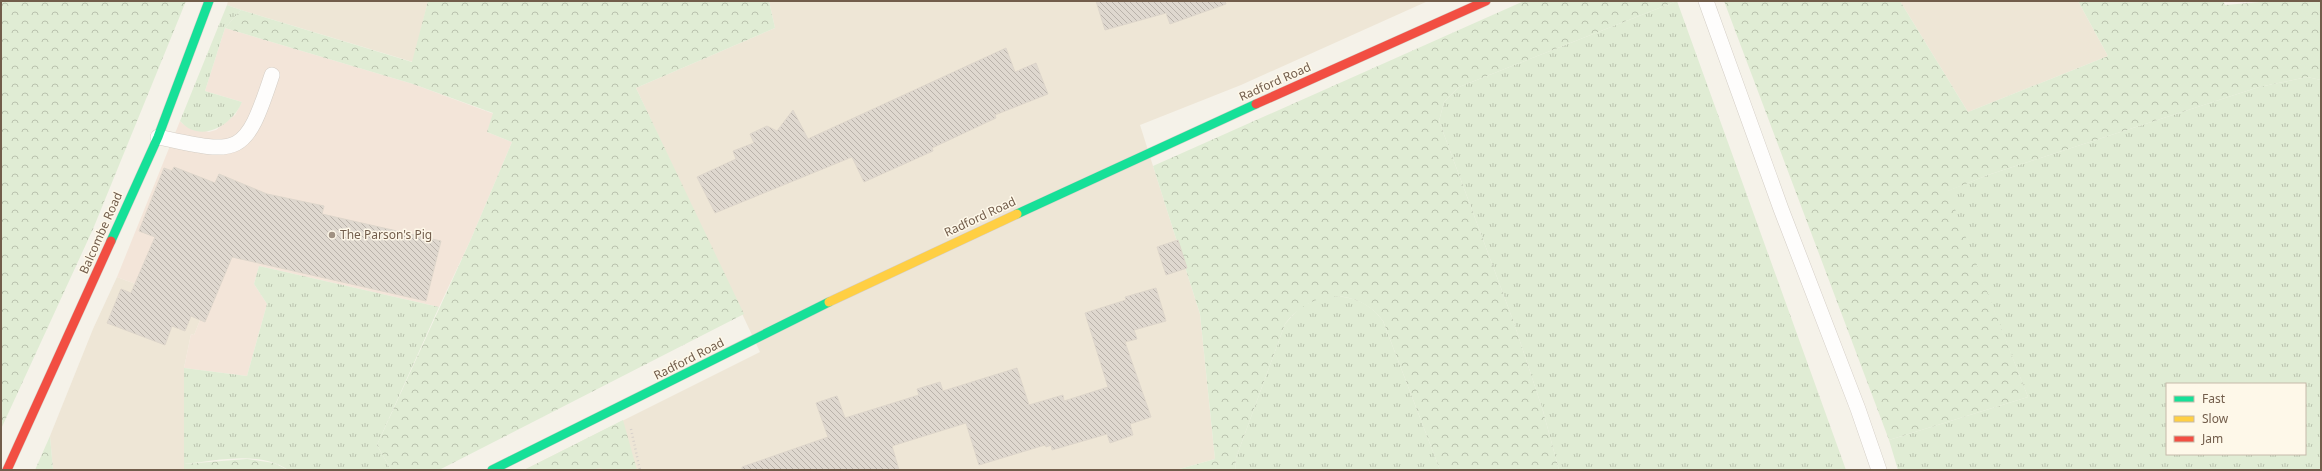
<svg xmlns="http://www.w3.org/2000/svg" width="2322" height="471" font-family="'Noto Sans',sans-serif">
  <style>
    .residential { fill: #eee6d6 }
    .commercial { fill: #f3e5d9 }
    .grass { fill: url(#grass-tufts); fill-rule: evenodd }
    .forest { fill: url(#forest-crowns) }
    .building { fill: url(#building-back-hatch); stroke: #ded6cb }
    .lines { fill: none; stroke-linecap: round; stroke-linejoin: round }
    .lane-casing { stroke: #d4cec6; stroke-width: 16 }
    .fast-casing { stroke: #d5cfc7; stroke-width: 10 }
    .slow-casing { stroke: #d5cfc7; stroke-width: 10 }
    .jam-casing { stroke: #d5cfc7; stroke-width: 10 }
    .path { stroke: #d6d0ca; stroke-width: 2.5; stroke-dasharray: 1 3; stroke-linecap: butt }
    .lane { stroke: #fefdfc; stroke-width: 15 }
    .fast { stroke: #16e098; stroke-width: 9 }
    .slow { stroke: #ffcf43; stroke-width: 9 }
    .jam { stroke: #f24e42; stroke-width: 9 }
    .poi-dot { fill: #a09182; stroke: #fef8e9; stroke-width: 1.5 }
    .labels { text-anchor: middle; stroke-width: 3; stroke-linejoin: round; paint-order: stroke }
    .street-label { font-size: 12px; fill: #725d4b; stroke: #fef8e9 }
    .poi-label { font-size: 12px; fill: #725d4b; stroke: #fef8e9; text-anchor: start }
  </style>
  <defs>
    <pattern id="grass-tufts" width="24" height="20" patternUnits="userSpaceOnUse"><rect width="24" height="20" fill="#e0ecd4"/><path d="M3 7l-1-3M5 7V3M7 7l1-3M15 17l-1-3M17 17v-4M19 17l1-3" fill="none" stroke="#bac2ae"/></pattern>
    <pattern id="forest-crowns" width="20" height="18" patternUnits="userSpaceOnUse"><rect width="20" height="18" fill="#e0ecd4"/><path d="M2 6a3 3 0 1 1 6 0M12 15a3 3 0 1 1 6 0" fill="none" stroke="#bac2ae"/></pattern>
    <pattern id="building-back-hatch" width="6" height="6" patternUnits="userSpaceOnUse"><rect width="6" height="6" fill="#dfd8cf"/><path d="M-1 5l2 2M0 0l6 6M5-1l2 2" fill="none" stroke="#b9b2aa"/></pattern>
  </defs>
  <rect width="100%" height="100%" fill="#f5f2e9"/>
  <g class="residential">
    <path d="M 228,1 L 428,1 L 413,62 L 241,10 L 227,5 Z"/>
    <path d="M 769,1 L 1428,1 L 1241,85 L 1140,125 L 1200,314 L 1215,459 L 1176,470 L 524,470 L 760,352 L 636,88 L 775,28 Z"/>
    <path d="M 1900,1 L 2078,1 L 2108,56 L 1968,112 Z"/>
    <path d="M 117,277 L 185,303 L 200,320 L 194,335 L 191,334 L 184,368 L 184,470 L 53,470 L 50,436 L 93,329 Z"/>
  </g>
  <path class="commercial" d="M 225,28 L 413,84 L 494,114 L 487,132 L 512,142 L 471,239 L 439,307 L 259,266 L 254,284 L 267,304 L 247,376 L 184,368 L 191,334 L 194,335 L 200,320 L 181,312 L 185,303 L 117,277 L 180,121 L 183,124 L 209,132 L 216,130 L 235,115 L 242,102 L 205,91 Z"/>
  <g class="grass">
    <path d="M 1677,1 L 1846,470 L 1559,470 L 1543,411 L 1514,323 L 1439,121 L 1444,102 L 1459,87 Z"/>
    <path d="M 227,5 L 241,10 L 225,28 L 205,91 L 242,102 C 232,126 200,144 180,121 Z"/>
    <path d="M 2307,77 L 2321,80 L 2321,470 L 1898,470 L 1889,440 L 2028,397 L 1947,191 L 1988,175 L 2259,87 ZM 2167,384 L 2305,384 L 2305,454 L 2167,454 Z"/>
    <path d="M 259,266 L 439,307 L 377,445 L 391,470 L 288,470 C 260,450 216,461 184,464 L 184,368 L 247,376 L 267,304 L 254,284 Z"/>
    <path d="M 1324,296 C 1348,295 1368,300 1383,321 L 1440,470 L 1235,470 L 1236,458 L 1285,324 L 1300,307 Z"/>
  </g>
  <g class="forest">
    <path d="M 1,1 L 186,1 L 93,229 L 1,429 Z"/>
    <path d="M 428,1 L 769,1 L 775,28 L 636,88 L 744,314 L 439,470 L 391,470 L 377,445 L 471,239 L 512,142 L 487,132 L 493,113 L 413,84 L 225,28 L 241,10 L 412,62 Z"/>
    <path d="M 1524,1 L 1677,1 L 1459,87 L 1444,102 L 1439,121 L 1514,323 L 1543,411 L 1559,470 L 1440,470 L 1383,321 C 1357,286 1310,290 1285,324 L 1236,458 L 1235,470 L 1176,470 L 1215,459 L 1200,314 L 1153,166 Z"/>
    <path d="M 1724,1 L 1900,1 L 1968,112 L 2108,56 L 2078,1 L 2223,1 L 2225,5 L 2273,1 L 2321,1 L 2321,80 L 2307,77 L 2259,87 L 1988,175 L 1948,191 L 2028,397 L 1889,440 Z"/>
    <path d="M 623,420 L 637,470 L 605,470 L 600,468 L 590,470 L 524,470 Z"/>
    <path d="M 50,436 L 53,470 L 35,470 Z"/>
    <path d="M 247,459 L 274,463 L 288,470 L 184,470 L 184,464 Z"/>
  </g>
  <g class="building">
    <path d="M 1096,1 L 1225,1 L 1226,4 L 1170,24 L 1166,13 L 1105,30 Z"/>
    <path d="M 1006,48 L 1015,72 L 1036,63 L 1048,94 L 995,115 L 996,118 L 932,148 L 933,151 L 864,182 L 852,157 L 715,213 L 697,177 L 736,159 L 733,151 L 754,143 L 750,134 L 767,126 L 777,131 L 793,110 L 808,139 Z"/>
    <path d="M 174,167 L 215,183 L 219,174 L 267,194 L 324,206 L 322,214 L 441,241 L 426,301 L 232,257 L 205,322 L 191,316 L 185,331 L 172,326 L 165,345 L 107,323 L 121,289 L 131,293 L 155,237 L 139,231 L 164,168 L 172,171 Z"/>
    <path d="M 1178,240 L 1187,268 L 1166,275 L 1157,247 Z"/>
    <path d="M 1156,288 L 1166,321 L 1134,330 L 1137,339 L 1125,342 L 1151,417 L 1130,424 L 1133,435 L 1110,443 L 1107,434 L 1052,450 L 1051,445 L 1046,447 L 1045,445 L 979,465 L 966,423 L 892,446 L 899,470 L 742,470 L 742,467 L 828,437 L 816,403 L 837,396 L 845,418 L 919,395 L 917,389 L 940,382 L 943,391 L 1017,368 L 1029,405 L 1063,395 L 1064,401 L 1108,387 L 1085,313 L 1126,300 L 1125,297 Z"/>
  </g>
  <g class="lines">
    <g class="lane-casing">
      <g id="lane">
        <path d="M 1706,1 L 1781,209 L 1858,409 L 1879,470"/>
        <path d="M 158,137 C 240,155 245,157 272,75"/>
      </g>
    </g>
    <g class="fast-casing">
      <g id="fast">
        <path d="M 1017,214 L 1256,104"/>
        <path d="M 111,241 L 158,137 L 209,1"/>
        <path d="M 492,470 L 829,302"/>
      </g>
    </g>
    <g class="slow-casing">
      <path id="slow" d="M 829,302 L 1017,214"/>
    </g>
    <g class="jam-casing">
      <g id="jam">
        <path d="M 1256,104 L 1486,1"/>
        <path d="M 7,470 L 111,241"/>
      </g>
    </g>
    <path class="path" d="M 631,429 L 640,470"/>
    <use href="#lane" class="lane"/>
    <use href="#fast" class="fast"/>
    <use href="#slow" class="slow"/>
    <use href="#jam" class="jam"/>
  </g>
  <circle class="poi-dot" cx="332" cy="235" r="4"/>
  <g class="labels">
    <g class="street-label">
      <text transform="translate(1275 82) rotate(-24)" y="4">Radford Road</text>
      <text transform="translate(980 217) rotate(-25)" y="4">Radford Road</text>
      <text transform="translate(101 233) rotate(-66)" y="4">Balcombe Road</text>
      <text transform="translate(689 359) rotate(-27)" y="4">Radford Road</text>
    </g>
    <g class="poi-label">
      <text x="340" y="239">The Parson's Pig</text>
    </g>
  </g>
  <rect width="2322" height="471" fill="none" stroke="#725d4b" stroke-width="4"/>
  <rect x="2166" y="383" width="140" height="72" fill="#fef8e9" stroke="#c6baaa"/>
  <rect x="2174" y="396" width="20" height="6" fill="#16e098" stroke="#c6baaa"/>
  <text x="2202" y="403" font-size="12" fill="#725d4b">Fast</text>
  <rect x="2174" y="416" width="20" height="6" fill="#ffcf43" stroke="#c6baaa"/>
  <text x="2202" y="423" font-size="12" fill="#725d4b">Slow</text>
  <rect x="2174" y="436" width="20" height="6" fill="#f24e42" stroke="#c6baaa"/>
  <text x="2202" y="443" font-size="12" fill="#725d4b">Jam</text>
</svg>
